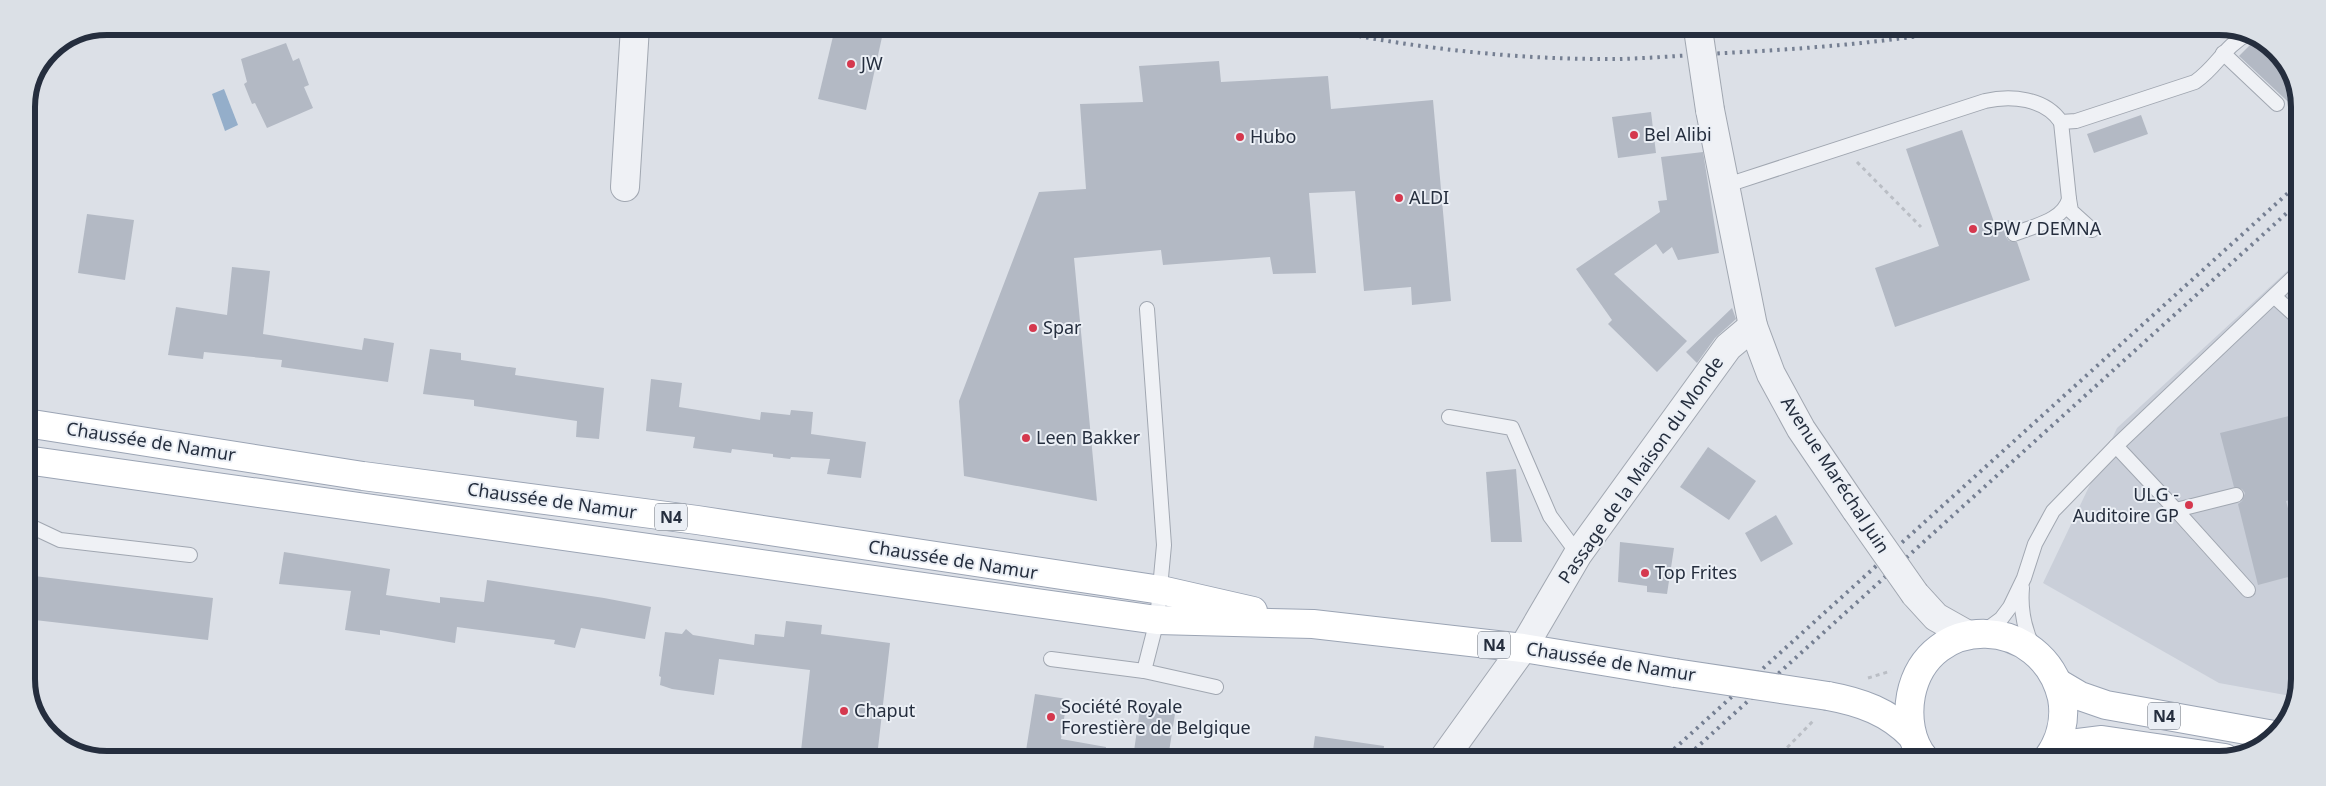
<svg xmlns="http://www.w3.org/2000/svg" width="2326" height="786" font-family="'Noto Sans',sans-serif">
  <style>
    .built { fill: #cacfd9 }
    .green { fill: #c2d2bd }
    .water { fill: #94aeca }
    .building { fill: #b3b9c4 }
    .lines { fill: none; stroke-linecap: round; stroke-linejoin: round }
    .service-casing { stroke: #a1a7b1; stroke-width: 16 }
    .minor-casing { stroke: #a1a7b1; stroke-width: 30 }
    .tertiary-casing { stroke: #a1a7b1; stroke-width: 30 }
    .primary-casing { stroke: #9ba4b4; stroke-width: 30 }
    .path { stroke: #babec5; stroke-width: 3; stroke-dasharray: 4 4; stroke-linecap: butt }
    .service { stroke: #eff1f5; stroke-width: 14 }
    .minor { stroke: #eff1f5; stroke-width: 28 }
    .tertiary { stroke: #eff1f5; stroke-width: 28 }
    .primary { stroke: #fff; stroke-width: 28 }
    .rail { stroke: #757f92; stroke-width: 4; stroke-dasharray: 2.5 5; stroke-linecap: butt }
    .tertiary-bridge-casing { stroke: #a1a7b1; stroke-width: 30; stroke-linecap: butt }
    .primary-bridge-casing { stroke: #9ba4b4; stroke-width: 30; stroke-linecap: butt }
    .tertiary-bridge { stroke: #eff1f5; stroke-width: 28 }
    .primary-bridge { stroke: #fff; stroke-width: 28 }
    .poi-dot { fill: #d5384e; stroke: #ebeff5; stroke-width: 2 }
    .labels { text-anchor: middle; stroke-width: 4; stroke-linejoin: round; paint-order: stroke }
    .shield { fill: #ebeff5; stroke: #606875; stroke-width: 1 }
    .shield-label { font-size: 16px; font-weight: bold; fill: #252e3e }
    .poi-label { font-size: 18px; fill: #252e3e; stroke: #ebeff5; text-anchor: start }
    .street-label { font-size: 18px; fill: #252e3e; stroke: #ebeff5 }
    .rim { fill: none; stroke: #252e3e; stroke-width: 6 }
  </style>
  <rect width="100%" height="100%" fill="#dce0e7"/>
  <path class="built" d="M 2299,260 L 2296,697 L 2219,683 L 2043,583 L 2117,428 Z"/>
  <path class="green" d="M 1536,29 L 1678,29 L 1679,30 L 1619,33 Z"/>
  <path class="water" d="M 224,89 L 238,125 L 225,131 L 212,94 Z"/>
  <g class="building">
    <path d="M 835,28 L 884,28 L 866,110 L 818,99 Z"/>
    <path d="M 2256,39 L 2283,57 L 2300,101 L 2299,112 L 2239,56 Z"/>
    <path d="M 286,43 L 293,61 L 299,58 L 309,85 L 304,87 L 313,108 L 267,128 L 255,103 L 252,104 L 244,84 L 247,82 L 241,59 Z"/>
    <path d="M 1219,61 L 1221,82 L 1328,76 L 1331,109 L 1433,100 L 1451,301 L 1412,305 L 1411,287 L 1364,291 L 1355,191 L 1309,193 L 1316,273 L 1273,274 L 1270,257 L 1163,265 L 1161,250 L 1074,258 L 1097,501 L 964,476 L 959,401 L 1039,192 L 1086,189 L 1080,104 L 1143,102 L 1139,66 Z"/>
    <path d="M 1651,112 L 1656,153 L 1618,158 L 1612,117 Z"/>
    <path d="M 2141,115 L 2148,134 L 2094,153 L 2087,134 Z"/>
    <path d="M 1962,130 L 1995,225 L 2009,220 L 2011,226 L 2007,229 L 2006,237 L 2009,241 L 2017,242 L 2030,280 L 1895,327 L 1875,268 L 1939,246 L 1906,149 Z"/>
    <path d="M 1703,152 L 1719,253 L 1678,260 L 1672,247 L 1663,254 L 1656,244 L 1614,274 L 1687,341 L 1657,372 L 1608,324 L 1612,320 L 1576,269 L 1660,212 L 1658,201 L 1667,200 L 1661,157 Z"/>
    <path d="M 87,214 L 134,220 L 125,280 L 78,273 Z"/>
    <path d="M 232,267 L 270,271 L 263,334 L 362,350 L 364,338 L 394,343 L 388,382 L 281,367 L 282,360 L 204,352 L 203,359 L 168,355 L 176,307 L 227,315 Z"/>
    <path d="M 1732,308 L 1736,319 L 1715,338 L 1697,363 L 1686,352 Z"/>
    <path d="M 430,349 L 461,353 L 461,360 L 516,368 L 515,375 L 604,388 L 599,439 L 576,437 L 577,421 L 474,406 L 474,400 L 423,394 Z"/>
    <path d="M 651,379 L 682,383 L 679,407 L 760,420 L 761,412 L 790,415 L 791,410 L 813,412 L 811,434 L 866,442 L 861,478 L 827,474 L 830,459 L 791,457 L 790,459 L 773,457 L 773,454 L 732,449 L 731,453 L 693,448 L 695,437 L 646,431 Z"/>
    <path d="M 2289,416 L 2292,428 L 2297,427 L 2297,498 L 2286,501 L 2297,542 L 2296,575 L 2258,585 L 2238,504 L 2242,501 L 2245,493 L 2242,489 L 2234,487 L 2220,433 Z"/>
    <path d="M 1708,447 L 1756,481 L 1729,520 L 1680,487 Z"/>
    <path d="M 1516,469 L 1522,542 L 1491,542 L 1486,472 Z"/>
    <path d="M 1776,515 L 1793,544 L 1761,562 L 1745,533 Z"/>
    <path d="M 1620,542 L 1674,548 L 1667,594 L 1647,592 L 1647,586 L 1618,582 Z"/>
    <path d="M 284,552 L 390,569 L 386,595 L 440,603 L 440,597 L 484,602 L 487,580 L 604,598 L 651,607 L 645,639 L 581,628 L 575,648 L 554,644 L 555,640 L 457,627 L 455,643 L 380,630 L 380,635 L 345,630 L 351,591 L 279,584 Z"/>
    <path d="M 26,575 L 213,598 L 208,640 L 26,619 Z"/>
    <path d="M 786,621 L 822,625 L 821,634 L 890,643 L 877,757 L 851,757 L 801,751 L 810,670 L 719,659 L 714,695 L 672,689 L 660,685 L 661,677 L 659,676 L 665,632 L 682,634 L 686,629 L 693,635 L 754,645 L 755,634 L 784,637 Z"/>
    <path d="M 1035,694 L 1067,699 L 1061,739 L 1106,747 L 1105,758 L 1025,757 Z"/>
    <path d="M 1140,709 L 1175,714 L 1168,758 L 1133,758 Z"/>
    <path d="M 1315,736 L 1384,746 L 1383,758 L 1312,758 Z"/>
  </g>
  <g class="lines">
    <g class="service-casing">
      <g id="service">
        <path d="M 2223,53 L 2277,104"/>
        <path d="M 1724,186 L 1985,101 C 2011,95 2045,98 2061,122 L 2076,121 L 2195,82 C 2218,66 2223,47 2249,33"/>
        <path d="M 2069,199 L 2071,211 L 2092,230"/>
        <path d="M 2014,234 C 2033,226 2063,221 2069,199 L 2061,122"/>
        <path d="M 2275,297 L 2298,318"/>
        <path d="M 1147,309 L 1164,545 L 1157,620 L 1144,671 L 1216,687"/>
        <path d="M 1449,417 L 1512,428 L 1550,516 L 1578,554"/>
        <path d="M 2116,446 L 2176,510 L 2236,495"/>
        <path d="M 2176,510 L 2248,590"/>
        <path d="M 26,524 L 60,540 L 190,555"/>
        <path d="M 2022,588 C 2020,610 2024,628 2033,647"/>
        <path d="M 1982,633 L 2001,619 L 2010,607 L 2024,578 L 2035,544 L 2053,511 L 2116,446 L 2298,273"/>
        <path d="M 1051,659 L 1144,671"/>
      </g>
    </g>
    <g class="minor-casing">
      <g id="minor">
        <path d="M 625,187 L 635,27"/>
        <path d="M 1444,758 L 1523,648 L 1578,554 L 1728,347 L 1753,326"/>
      </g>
    </g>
    <g class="tertiary-casing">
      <g id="tertiary">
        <path d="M 1710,110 L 1753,326 L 1771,374 L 1801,429 L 1856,510"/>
        <path d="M 1915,594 L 1936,617 L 1968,635"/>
      </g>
    </g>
    <g class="primary-casing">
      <g id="primary">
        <path d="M 26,423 L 363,476 L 697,520 L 1161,590 L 1253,611"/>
        <path d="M 26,460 L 1157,620 L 1313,624 L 1523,648 L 1675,673"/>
        <path d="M 2058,683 L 2080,696 L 2106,705 L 2274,735"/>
        <path d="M 1828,696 C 1861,702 1889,712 1912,736"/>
        <path d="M 2052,753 L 2070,744 L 2102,740 L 2225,758"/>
        <path d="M 1925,759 C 1910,742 1907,716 1911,695 C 1928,611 2043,615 2062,698 C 2066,720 2060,742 2047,759"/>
      </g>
    </g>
    <g class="path">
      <path d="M 1857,162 L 1921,227"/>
      <path d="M 1868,678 L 1891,671"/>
      <path d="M 1776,759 L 1814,720"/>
    </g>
    <use href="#service" class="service"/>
    <use href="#minor" class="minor"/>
    <use href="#tertiary" class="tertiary"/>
    <use href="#primary" class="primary"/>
    <g class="rail">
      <path d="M 1322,29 C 1419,49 1521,60 1619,59 C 1654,58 1690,55 1725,53 C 1803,49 1881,43 1958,30"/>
      <path d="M 1663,759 L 2299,183"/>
      <path d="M 1684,759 L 2299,202"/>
    </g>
    <g class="tertiary-bridge-casing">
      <g id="tertiary-bridge">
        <path d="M 1698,29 L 1710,110"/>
        <path d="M 1856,510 L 1915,594"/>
      </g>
    </g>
    <g class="primary-bridge-casing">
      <path id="primary-bridge" d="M 1675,673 L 1828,696"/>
    </g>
    <use href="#tertiary-bridge" class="tertiary-bridge"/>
    <use href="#primary-bridge" class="primary-bridge"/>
  </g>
  <g class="poi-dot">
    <circle cx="851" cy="64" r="5"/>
    <circle cx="1634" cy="135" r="5"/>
    <circle cx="1240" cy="137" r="5"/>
    <circle cx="1399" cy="198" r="5"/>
    <circle cx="1973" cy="229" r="5"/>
    <circle cx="1033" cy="328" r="5"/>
    <circle cx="1026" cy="438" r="5"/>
    <circle cx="2189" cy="505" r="5"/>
    <circle cx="1645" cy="573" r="5"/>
    <circle cx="844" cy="711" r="5"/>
    <circle cx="1051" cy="717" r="5"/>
  </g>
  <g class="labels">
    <g class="shield">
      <rect x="655" y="503.5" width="32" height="27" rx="4"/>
      <rect x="1478" y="631.5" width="32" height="27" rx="4"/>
      <rect x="2148" y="702.5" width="32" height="27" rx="4"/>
    </g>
    <g class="shield-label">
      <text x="671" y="523">N4</text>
      <text x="1494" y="651">N4</text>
      <text x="2164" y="722">N4</text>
    </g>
    <g class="poi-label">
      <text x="861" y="70">JW</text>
      <text x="1644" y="141">Bel Alibi</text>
      <text x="1250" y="143">Hubo</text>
      <text x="1409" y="204">ALDI</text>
      <text x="1983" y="235">SPW / DEMNA</text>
      <text x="1043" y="334">Spar</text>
      <text x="1036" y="444">Leen Bakker</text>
      <text x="2179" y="501" text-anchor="end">ULG -<tspan x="2179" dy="21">Auditoire GP</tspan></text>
      <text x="1655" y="579">Top Frites</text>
      <text x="1061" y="713">Société Royale<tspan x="1061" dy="21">Forestière de Belgique</tspan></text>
      <text x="854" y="717">Chaput</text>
    </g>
    <g class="street-label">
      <text transform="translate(151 442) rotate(9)" y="6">Chaussée de Namur</text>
      <text transform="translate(1641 470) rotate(-55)" y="6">Passage de la Maison du Monde</text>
      <text transform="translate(1835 475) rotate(57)" y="6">Avenue Maréchal Juin</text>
      <text transform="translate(552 501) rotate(8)" y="6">Chaussée de Namur</text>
      <text transform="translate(953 560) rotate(9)" y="6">Chaussée de Namur</text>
      <text transform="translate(1611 662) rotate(9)" y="6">Chaussée de Namur</text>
    </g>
  </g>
  <path d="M0 0H2326V786H0ZM107 35H2219A72 72 0 0 1 2291 107V679A72 72 0 0 1 2219 751H107A72 72 0 0 1 35 679V107A72 72 0 0 1 107 35Z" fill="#dbe0e6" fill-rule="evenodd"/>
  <path class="rim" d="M107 35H2219A72 72 0 0 1 2291 107V679A72 72 0 0 1 2219 751H107A72 72 0 0 1 35 679V107A72 72 0 0 1 107 35Z"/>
</svg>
